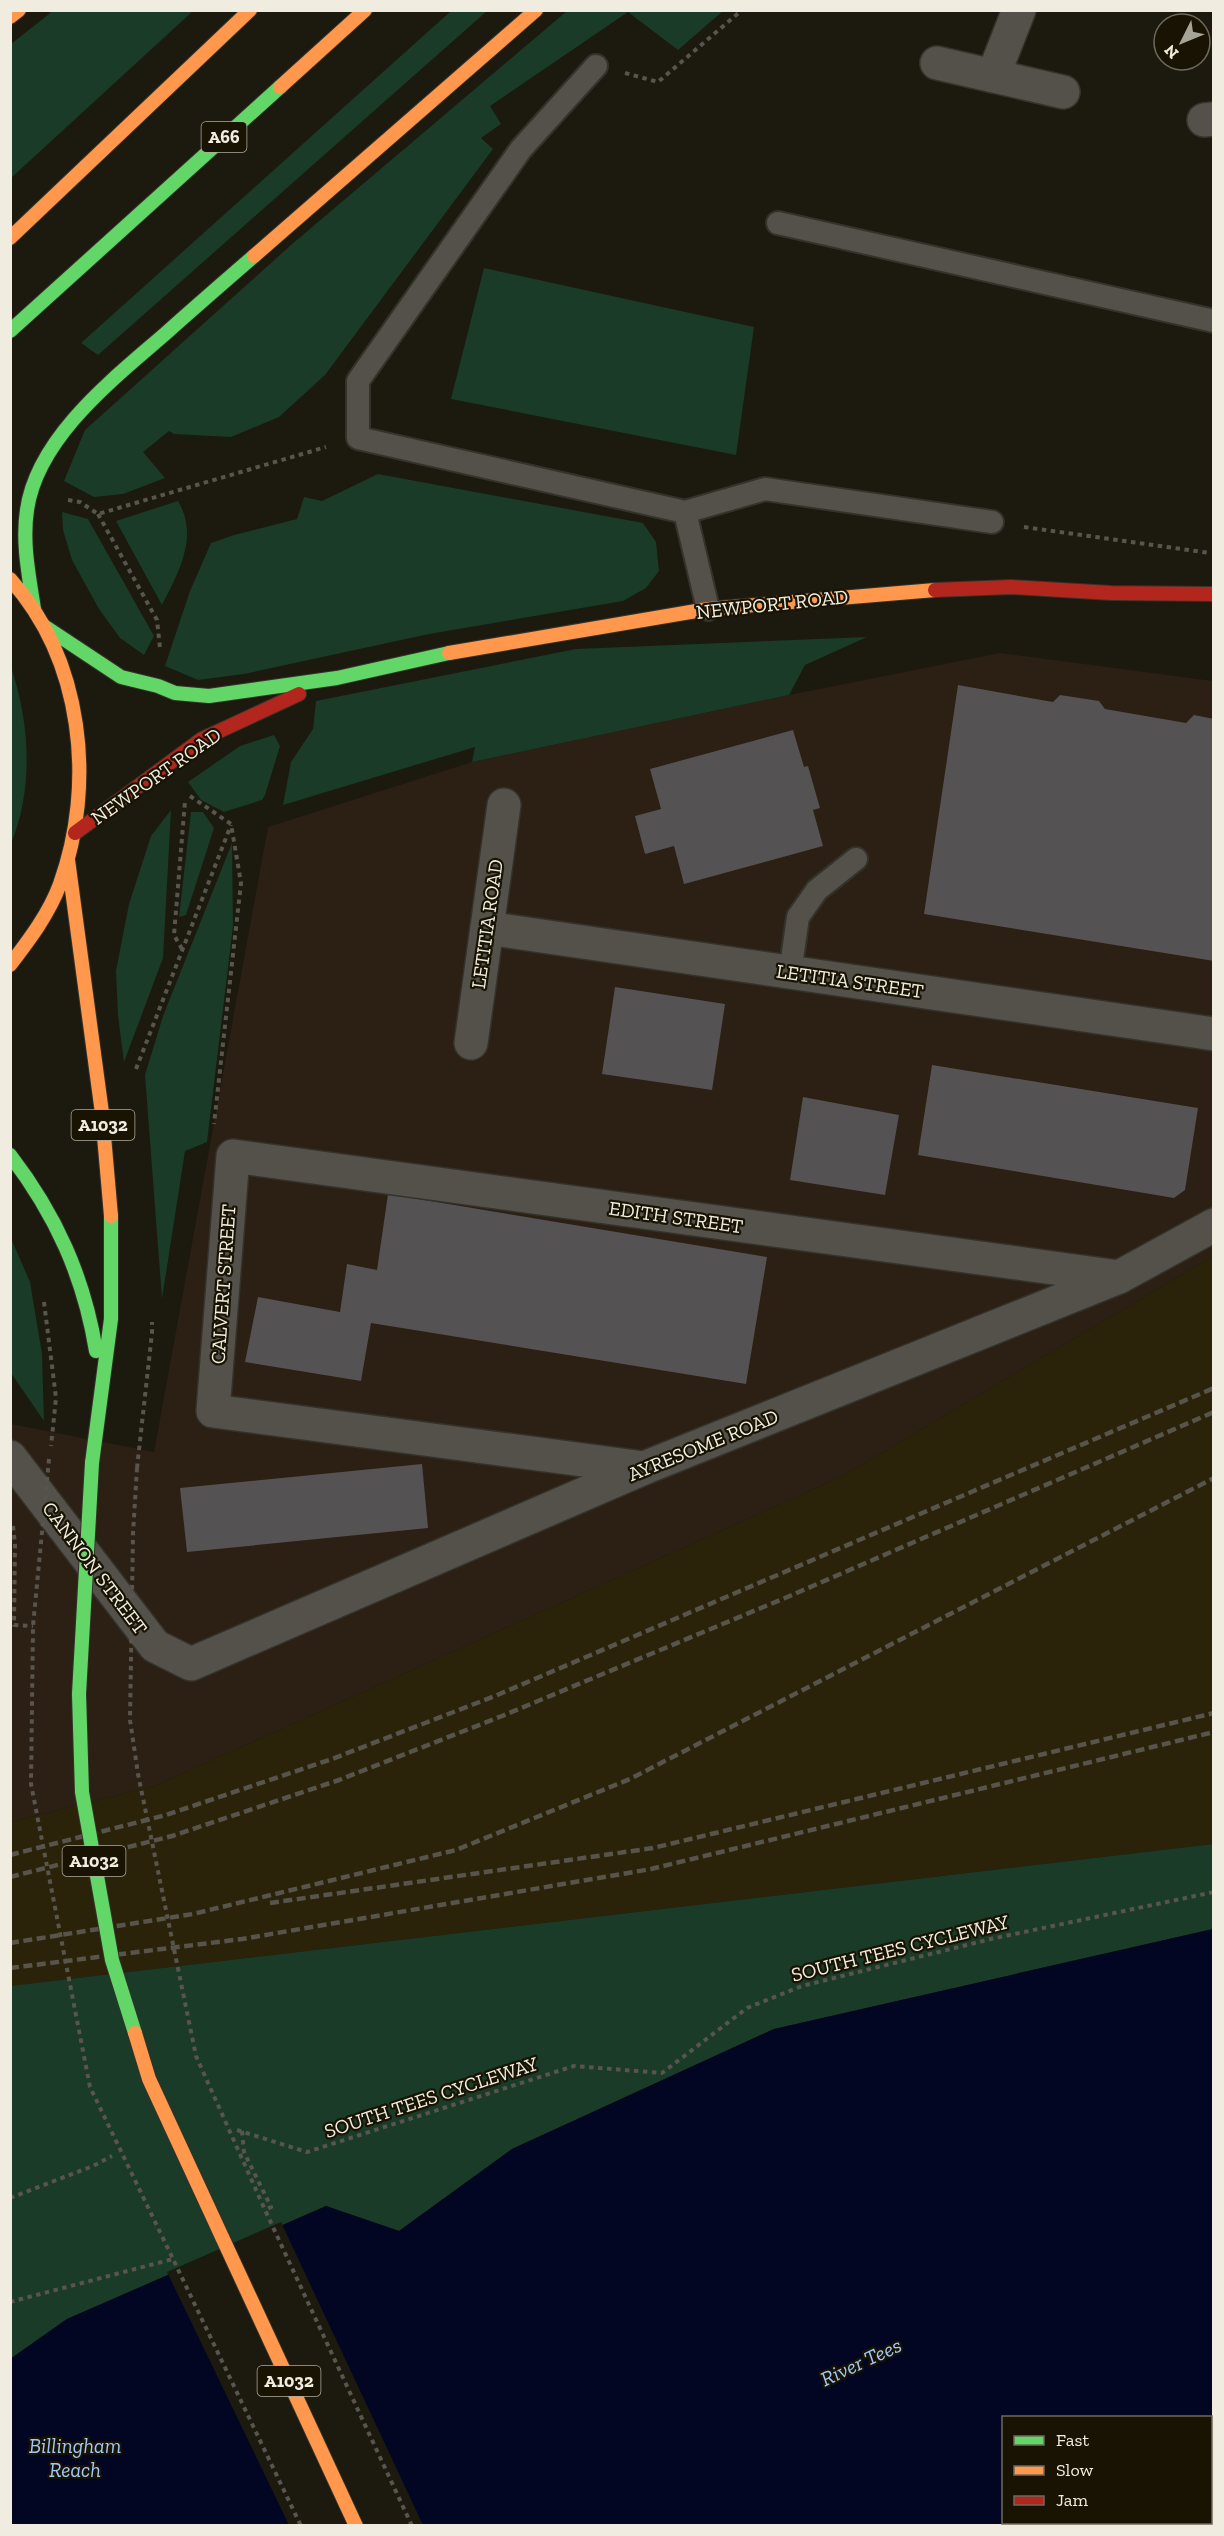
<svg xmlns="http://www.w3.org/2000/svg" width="1224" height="2536" font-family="'Zilla Slab',serif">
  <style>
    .industrial { fill: #2c1f14 }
    .built { fill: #2a230a }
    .green { fill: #193b27 }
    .water { fill: #030622; fill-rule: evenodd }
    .pier { fill: #1c190f }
    .building { fill: #545252 }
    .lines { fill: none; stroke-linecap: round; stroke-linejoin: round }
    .lane-casing { stroke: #34332b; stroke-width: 26 }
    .street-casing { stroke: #34332b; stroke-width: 36 }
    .fast-casing { stroke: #34332b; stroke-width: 16 }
    .slow-casing { stroke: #34332b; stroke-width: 16 }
    .jam-casing { stroke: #34332b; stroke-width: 16 }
    .path { stroke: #58554e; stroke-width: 4; stroke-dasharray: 4.5 4.5; stroke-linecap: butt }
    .lane { stroke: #53514a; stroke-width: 22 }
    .street { stroke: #53514a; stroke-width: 33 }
    .fast { stroke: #63d668; stroke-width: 14 }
    .slow { stroke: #ff974d; stroke-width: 14 }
    .jam { stroke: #b3261e; stroke-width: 14 }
    .rail { stroke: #57544b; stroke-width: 4.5; stroke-dasharray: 9 4.5; stroke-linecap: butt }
    .fast-bridge-casing { stroke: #34332b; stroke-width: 16; stroke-linecap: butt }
    .slow-bridge-casing { stroke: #34332b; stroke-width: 16; stroke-linecap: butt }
    .path-bridge { stroke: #58554e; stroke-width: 4; stroke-dasharray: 4.5 4.5; stroke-linecap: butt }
    .fast-bridge { stroke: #63d668; stroke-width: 14 }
    .slow-bridge { stroke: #ff974d; stroke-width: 14 }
    .labels { text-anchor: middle; stroke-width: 4.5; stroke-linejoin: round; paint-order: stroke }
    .shield { fill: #181302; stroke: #afac9d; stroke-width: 1.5 }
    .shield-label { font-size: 18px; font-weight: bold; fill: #f0ede0 }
    .street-label { font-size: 20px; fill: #f0ede0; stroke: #181302 }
    .water-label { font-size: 21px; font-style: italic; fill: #a0c8fb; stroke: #181302 }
  </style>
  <rect width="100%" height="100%" fill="#1c190f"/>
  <path class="industrial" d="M 1000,653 L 1213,681 L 1213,1256 L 843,1476 L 155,1786 L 11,1822 L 11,1424 L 154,1452 L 268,827 L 472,762 L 789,695 Z"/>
  <path class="built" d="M 1213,1256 L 1213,1844 L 11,1986 L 11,1822 L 155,1786 L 843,1476 Z"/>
  <g class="green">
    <path d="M 54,10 L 193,11 L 11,178 L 11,44 Z"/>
    <path d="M 451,11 L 487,11 L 98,355 L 81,343 Z"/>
    <path d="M 567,11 L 723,11 L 678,50 L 628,12 L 490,106 L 501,124 L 481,138 L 493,149 L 325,375 L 279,417 L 231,437 L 174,434 L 169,431 L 143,452 L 165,478 L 123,494 L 94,497 L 64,481 L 85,430 L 291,245 Z"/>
    <path d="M 484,268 L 754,327 L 736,455 L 451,399 Z"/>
    <path d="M 378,474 L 643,523 L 656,542 L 659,571 L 646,588 L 623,601 L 429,634 L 244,674 L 198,680 L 165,666 L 190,591 L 211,543 L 234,535 L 297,519 L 304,497 L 322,501 Z"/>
    <path d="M 178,501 C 199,536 179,572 162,605 L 116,521 Z"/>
    <path d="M 62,512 L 88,519 L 154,636 L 144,655 L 120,638 L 99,609 L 72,560 L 63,530 Z"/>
    <path d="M 867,637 L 805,665 L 789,695 L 472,762 L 475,747 L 283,805 L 291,762 L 313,729 L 316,701 L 576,649 Z"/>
    <path d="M 10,664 C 30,722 34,787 11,844 Z"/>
    <path d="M 274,735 L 280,746 L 265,795 L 262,800 L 224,812 L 201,800 L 188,782 L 240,746 Z"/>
    <path d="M 171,810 L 163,958 L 124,1062 L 118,1016 L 116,971 L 129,904 L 151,836 Z"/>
    <path d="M 191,812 L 203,812 L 214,828 L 186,915 L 179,917 Z"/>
    <path d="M 232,843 L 233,926 L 207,1142 L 185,1151 L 162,1299 L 145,1075 L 163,1016 Z"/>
    <path d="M 10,1236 L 30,1282 L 42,1354 L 44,1421 L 11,1373 Z"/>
    <path d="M 1213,1844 L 1213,1929 L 774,2029 L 512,2149 L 399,2231 L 326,2206 L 67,2319 L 11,2359 L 10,1986 Z"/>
  </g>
  <path class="water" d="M 1213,1929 L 1213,2525 L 11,2525 L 10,2359 L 67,2319 L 326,2206 L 399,2231 L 512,2149 L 774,2029 ZM 1004,2418 L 1210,2418 L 1210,2522 L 1004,2522 Z"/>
  <path class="pier" d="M 281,2222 L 423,2525 L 289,2525 L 167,2272 Z"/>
  <g class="building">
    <path d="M 958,685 L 1053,702 L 1060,695 L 1099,701 L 1105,709 L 1186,723 L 1194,715 L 1214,719 L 1214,961 L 924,914 Z"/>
    <path d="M 793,730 L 804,767 L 808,766 L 820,808 L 813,810 L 823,846 L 684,884 L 674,846 L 645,854 L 635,816 L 661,809 L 650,769 Z"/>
    <path d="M 615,987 L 725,1004 L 712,1090 L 602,1074 Z"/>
    <path d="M 932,1065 L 1198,1108 L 1185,1190 L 1174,1198 L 918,1155 Z"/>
    <path d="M 803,1097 L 899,1115 L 885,1195 L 790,1180 Z"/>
    <path d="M 388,1194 L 767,1257 L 746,1384 L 371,1323 L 361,1381 L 245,1362 L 258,1297 L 340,1312 L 347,1264 L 377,1270 Z"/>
    <path d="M 422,1464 L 428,1528 L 187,1552 L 180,1488 Z"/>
  </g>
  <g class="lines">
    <g class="lane-casing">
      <g id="lane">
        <path d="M 596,66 L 521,149 L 358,381 L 358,438 L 685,512 L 765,489 L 992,522"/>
        <path d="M 778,223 L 1214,321"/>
        <path d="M 685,512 L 708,609"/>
        <path d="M 790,973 L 798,917 L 817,890 L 856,859"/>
      </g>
    </g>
    <g class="street-casing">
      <g id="street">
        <path d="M 937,63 L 1063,92"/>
        <path d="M 993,76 L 1019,10"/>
        <path d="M 1204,120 L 1214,119"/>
        <path d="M 487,928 L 1214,1034"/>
        <path d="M 471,1043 L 504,805"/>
        <path d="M 10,1457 L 155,1646 L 191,1664 L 644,1468 L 1119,1277 L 1214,1225"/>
        <path d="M 644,1468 L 213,1411 L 233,1156 L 1119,1277"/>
      </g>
    </g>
    <g class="fast-casing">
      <g id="fast">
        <path d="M 10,331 L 280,87"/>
        <path d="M 34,609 C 29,576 22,543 27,510 C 37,438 113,379 165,334 C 194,308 224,282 254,256"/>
        <path d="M 44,626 L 121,677 L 158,686 L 175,693 L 209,696 L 337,678 L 449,653"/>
        <path d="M 10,1155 C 56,1215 84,1277 96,1351"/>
        <path d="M 92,1463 L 111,1319 L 111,1216"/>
      </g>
    </g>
    <g class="slow-casing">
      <g id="slow">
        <path d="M 10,17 L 19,10"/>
        <path d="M 280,87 L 365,10"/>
        <path d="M 10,238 L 250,10"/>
        <path d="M 254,256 L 536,10"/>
        <path d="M 10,579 C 83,660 96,784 60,884 C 49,914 29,940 10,965"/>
        <path d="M 449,653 L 708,609 L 935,590"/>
        <path d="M 68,860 L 102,1113 L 111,1216"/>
        <path d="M 222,2237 L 356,2526"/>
      </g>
    </g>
    <g class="jam-casing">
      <g id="jam">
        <path d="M 935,590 L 1011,587 L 1111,593 L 1214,594"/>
        <path d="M 75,833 L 202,739 L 299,694"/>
      </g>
    </g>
    <g class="path">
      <path d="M 625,73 L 658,82 L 742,10"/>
      <path d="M 68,500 L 80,502 L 98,514 L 326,447"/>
      <path d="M 98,514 L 157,620 L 160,648"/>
      <path d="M 1024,527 L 1210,553"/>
      <path d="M 190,796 L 231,824 L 241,883 L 214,1124"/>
      <path d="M 182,949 L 174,935 L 185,801"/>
      <path d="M 136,1069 L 231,825"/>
      <path d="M 44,1302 L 56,1398 L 51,1446"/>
      <path d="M 137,1468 L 152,1333 L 152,1322"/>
      <path d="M 13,1526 L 15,1544 L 14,1625 L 33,1626"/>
      <path d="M 237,2130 L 307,2152 L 574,2066 L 662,2073 L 747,2008 L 802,1986 L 991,1939 L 1214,1892"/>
      <path d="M 242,2131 L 244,2152 L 271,2207 L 265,2210"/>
      <path d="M 10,2198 L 93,2166 L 112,2156"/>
      <path d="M 10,2302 L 173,2259 L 301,2526"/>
    </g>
    <use href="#lane" class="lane"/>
    <use href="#street" class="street"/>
    <use href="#fast" class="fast"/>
    <use href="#slow" class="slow"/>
    <use href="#jam" class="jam"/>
    <g class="rail">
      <path d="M 10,1855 L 166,1815 L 332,1759 L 495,1696 L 1214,1388"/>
      <path d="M 10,1877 L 172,1836 L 339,1780 L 502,1716 L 785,1598 L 1214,1412"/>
      <path d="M 270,1903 L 653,1848 L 1214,1713"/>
      <path d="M 10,1943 L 193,1914 L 456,1850 L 630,1779 L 1214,1478"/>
      <path d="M 10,1968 L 242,1939 L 651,1869 L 1214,1732"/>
    </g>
    <g class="fast-bridge-casing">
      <path id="fast-bridge" d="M 92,1463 L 79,1694 L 82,1792 L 112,1960 L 135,2033"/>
    </g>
    <g class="slow-bridge-casing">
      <path id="slow-bridge" d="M 135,2033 L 149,2079 L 222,2237"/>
    </g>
    <g class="path-bridge">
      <path d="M 49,1459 L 33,1626 L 31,1784 L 90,2087 L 173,2259"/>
      <path d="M 137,1468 L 133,1534 L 130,1720 L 138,1774 L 196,2056 L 265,2210 L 412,2526"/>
    </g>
    <use href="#fast-bridge" class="fast-bridge"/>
    <use href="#slow-bridge" class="slow-bridge"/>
  </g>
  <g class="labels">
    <g class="shield">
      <rect x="201.5" y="122" width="45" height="30" rx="4.5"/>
      <rect x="71.5" y="1110" width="63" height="30" rx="4.5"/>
      <rect x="62.5" y="1846" width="63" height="30" rx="4.5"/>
      <rect x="257.5" y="2366" width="63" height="30" rx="4.5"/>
    </g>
    <g class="shield-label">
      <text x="224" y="143">A66</text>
      <text x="103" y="1131">A1032</text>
      <text x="94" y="1867">A1032</text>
      <text x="289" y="2387">A1032</text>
    </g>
    <g class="street-label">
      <text transform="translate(772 604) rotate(-6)" y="7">NEWPORT ROAD</text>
      <text transform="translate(156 776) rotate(-35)" y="7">NEWPORT ROAD</text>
      <text transform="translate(487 924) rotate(-82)" y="7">LETITIA ROAD</text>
      <text transform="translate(850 981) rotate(8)" y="7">LETITIA STREET</text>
      <text transform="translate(676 1217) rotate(8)" y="7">EDITH STREET</text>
      <text transform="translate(223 1284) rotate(-86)" y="7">CALVERT STREET</text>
      <text transform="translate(703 1445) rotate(-22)" y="7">AYRESOME ROAD</text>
      <text transform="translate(95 1568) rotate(53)" y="7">CANNON STREET</text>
      <text transform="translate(900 1948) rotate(-14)" y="7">SOUTH TEES CYCLEWAY</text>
      <text transform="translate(431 2097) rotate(-18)" y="7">SOUTH TEES CYCLEWAY</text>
    </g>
    <g class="water-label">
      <text transform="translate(861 2362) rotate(-25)" y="7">River Tees</text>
      <text x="75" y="2453">Billingham<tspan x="75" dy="24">Reach</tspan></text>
    </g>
  </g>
  <rect width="1224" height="2536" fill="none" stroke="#f0ede0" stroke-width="24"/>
  <rect x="1002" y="2416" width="210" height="108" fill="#181302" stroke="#6e6a5b" stroke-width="1.5"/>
  <rect x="1014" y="2436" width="30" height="9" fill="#63d668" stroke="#6e6a5b" stroke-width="1.5"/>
  <text x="1056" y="2446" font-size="18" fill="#f0ede0">Fast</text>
  <rect x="1014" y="2466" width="30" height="9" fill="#ff974d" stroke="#6e6a5b" stroke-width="1.5"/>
  <text x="1056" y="2476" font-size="18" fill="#f0ede0">Slow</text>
  <rect x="1014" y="2496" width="30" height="9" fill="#b3261e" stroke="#6e6a5b" stroke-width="1.5"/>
  <text x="1056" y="2506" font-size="18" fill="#f0ede0">Jam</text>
  <g transform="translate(1182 42) rotate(227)"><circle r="28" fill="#181302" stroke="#6e6a5b" stroke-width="1.5"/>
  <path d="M0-4.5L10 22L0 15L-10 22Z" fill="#a6a397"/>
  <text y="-9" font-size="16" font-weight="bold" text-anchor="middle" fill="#f0ede0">N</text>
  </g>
</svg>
